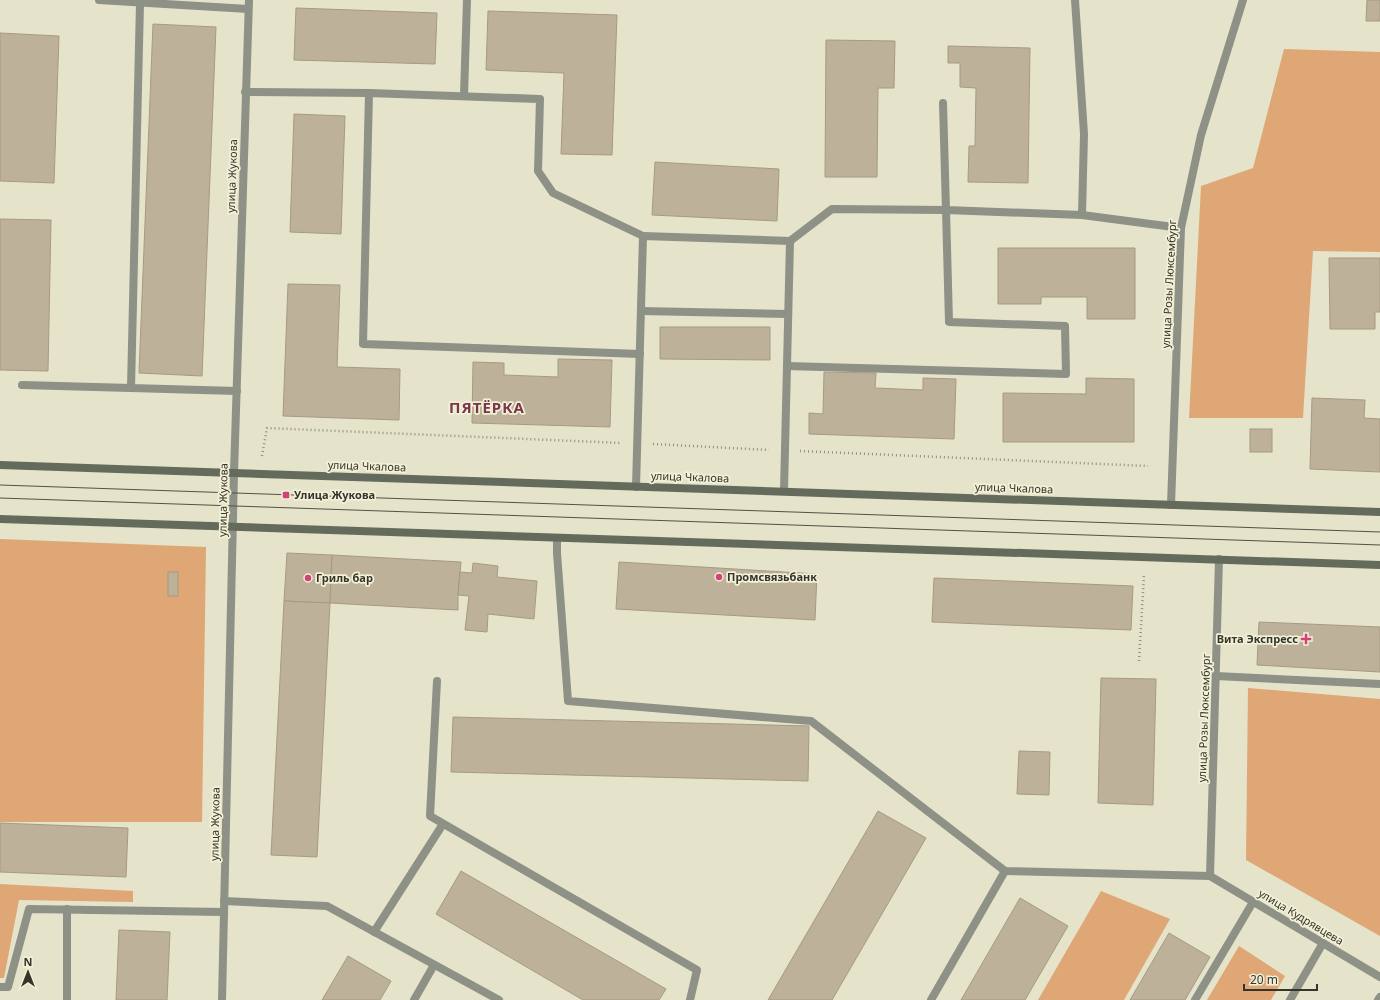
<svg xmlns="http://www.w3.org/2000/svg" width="1380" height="1000" font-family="'Noto Sans',sans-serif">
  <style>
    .green { fill: #dea775 }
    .building { fill: #bdb199; stroke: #a69a83 }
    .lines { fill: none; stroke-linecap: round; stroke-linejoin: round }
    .path { stroke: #918f7d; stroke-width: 2.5; stroke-dasharray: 1 3; stroke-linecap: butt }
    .service { stroke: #8d9186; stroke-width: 8 }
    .minor { stroke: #8d9186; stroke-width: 8 }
    .secondary { stroke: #656b5c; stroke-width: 8 }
    .tram { stroke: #535245; stroke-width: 1 }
    .poi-dot { fill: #cf4376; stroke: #f2f0d6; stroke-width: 1.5 }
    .labels { text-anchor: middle; stroke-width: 3.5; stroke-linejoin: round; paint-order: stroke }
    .street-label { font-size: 11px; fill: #36352b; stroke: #f2f0d6 }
    .poi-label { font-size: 11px; font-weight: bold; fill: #36352b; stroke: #f2f0d6; text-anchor: start }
    .district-label { font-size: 15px; font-weight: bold; letter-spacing: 1px; fill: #7a344b; stroke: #f2f0d6 }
  </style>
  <rect width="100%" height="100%" fill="#e5e3c9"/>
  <g class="green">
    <path d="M 1284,49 L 1380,52 L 1380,252 L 1313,251 L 1303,418 L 1189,418 L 1201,186 L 1253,168 Z"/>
    <path d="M 0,539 L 206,547 L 202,822 L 0,822 Z"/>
    <path d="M 1248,688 L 1380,699 L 1380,936 L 1246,860 Z"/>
    <path d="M 0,884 L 133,891 L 133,902 L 19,900 L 4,978 L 0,978 Z"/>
    <path d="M 1101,891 L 1170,919 L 1124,1000 L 1038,1000 Z"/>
    <path d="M 1239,946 L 1285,976 L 1271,1000 L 1207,1000 Z"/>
  </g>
  <g class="building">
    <path d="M 1367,0 L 1380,0 L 1380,21 L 1366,21 Z"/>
    <path d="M 296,8 L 437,13 L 435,64 L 294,60 Z"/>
    <path d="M 488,11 L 617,15 L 612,155 L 561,154 L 564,73 L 486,70 Z"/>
    <path d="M 153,24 L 216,27 L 202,376 L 139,373 Z"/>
    <path d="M 0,33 L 59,36 L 54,183 L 0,181 Z"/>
    <path d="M 826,40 L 895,41 L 894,88 L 878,88 L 877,177 L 825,177 Z"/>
    <path d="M 948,46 L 1030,48 L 1028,183 L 968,182 L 969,146 L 975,146 L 976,88 L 960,87 L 960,63 L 948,63 Z"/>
    <path d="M 294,114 L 345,116 L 341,234 L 290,232 Z"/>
    <path d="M 655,162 L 779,169 L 777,221 L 652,215 Z"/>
    <path d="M 0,219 L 51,220 L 48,371 L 0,370 Z"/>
    <path d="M 998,248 L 1135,248 L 1135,319 L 1087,319 L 1087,297 L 1041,297 L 1041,304 L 998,304 Z"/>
    <path d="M 1329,258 L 1380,258 L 1380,312 L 1375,312 L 1375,329 L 1330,329 Z"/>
    <path d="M 288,284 L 340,285 L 337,367 L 400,369 L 399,420 L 283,416 Z"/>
    <path d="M 660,327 L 770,327 L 770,360 L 660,359 Z"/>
    <path d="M 558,359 L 612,360 L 610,427 L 472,423 L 473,362 L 504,363 L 504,375 L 558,377 Z"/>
    <path d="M 824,372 L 876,373 L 875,388 L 923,390 L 923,378 L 956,379 L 954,439 L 809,434 L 809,413 L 823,414 Z"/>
    <path d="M 1086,378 L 1134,379 L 1134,442 L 1003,442 L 1003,393 L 1086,394 Z"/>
    <path d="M 1312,398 L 1365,400 L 1364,418 L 1380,419 L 1380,472 L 1310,469 Z"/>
    <rect x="1250" y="429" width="22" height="23"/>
    <path d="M 287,553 L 332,555 L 330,603 L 284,601 Z"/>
    <path d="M 332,555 L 461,562 L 458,595 L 458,610 L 330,603 Z"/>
    <path d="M 619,562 L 817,574 L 815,620 L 616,609 Z"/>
    <path d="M 473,563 L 498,566 L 497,577 L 537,581 L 534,619 L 488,614 L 487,632 L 465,630 L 469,596 L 458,595 L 460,572 L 472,573 Z"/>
    <rect x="168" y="572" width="10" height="24"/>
    <path d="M 934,578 L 1133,586 L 1131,630 L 932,622 Z"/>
    <path d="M 284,601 L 330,603 L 317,857 L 271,855 Z"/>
    <path d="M 1259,622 L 1380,627 L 1380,672 L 1257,665 Z"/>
    <path d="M 1101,678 L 1156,679 L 1153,805 L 1098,803 Z"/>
    <path d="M 453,717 L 809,726 L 808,781 L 451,772 Z"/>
    <path d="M 1019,751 L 1050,752 L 1049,795 L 1017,794 Z"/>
    <path d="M 878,811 L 926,838 L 832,1000 L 768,1000 Z"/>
    <path d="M 0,823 L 128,828 L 126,877 L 0,872 Z"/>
    <path d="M 461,871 L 666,989 L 659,1000 L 583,1000 L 436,914 Z"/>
    <path d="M 1020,898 L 1068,926 L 1025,1000 L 961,1000 Z"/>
    <path d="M 119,930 L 170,932 L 167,1000 L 116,1000 Z"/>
    <path d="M 1169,933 L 1210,957 L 1185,1000 L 1130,1000 Z"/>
    <path d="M 348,956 L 391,981 L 380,1000 L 322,1000 Z"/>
  </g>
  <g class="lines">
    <g class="path">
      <path d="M 653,444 L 769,450"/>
      <path d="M 800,451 L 1148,466"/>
      <path d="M 262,456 L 267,428 L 622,443"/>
      <path d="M 1139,661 L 1144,575"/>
    </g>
    <g class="service">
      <path d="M 99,0 L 248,9"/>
      <path d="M 1075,0 L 1084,134 L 1082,215 L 1181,228"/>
      <path d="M 140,3 L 131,388 L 237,391"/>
      <path d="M 245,92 L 369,93"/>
      <path d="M 464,96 L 467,0"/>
      <path d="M 943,103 L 946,210 L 1082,215"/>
      <path d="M 641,311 L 788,314"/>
      <path d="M 640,354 L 363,344 L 369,93 L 540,99 L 538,171 L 553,193 L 643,236"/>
      <path d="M 787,366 L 1066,374 L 1065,326 L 949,322 L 946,210 L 832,209 L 790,241"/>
      <path d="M 22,385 L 131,388"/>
      <path d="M 636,487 L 643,236 L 790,241 L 784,491"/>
      <path d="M 557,538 L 557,553 L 568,701 L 811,721 L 1005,871 L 1210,876 L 1380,977"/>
      <path d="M 1216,676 L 1380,684"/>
      <path d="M 437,681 L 430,816 L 697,970 L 690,1000"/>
      <path d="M 224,901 L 327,906 L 499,1000"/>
      <path d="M 67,909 L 67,1000"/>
      <path d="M 374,932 L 443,824"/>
      <path d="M 0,987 L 8,987 L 29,909 L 224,912"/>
      <path d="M 414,1000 L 434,965"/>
      <path d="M 931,1000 L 1005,871"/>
      <path d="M 1195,1000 L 1253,902"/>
      <path d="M 1290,1000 L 1323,943"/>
      <path d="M 1378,1000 L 1380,997"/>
    </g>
    <g class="minor">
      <path d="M 1171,505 L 1181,228 L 1201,135 L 1243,0"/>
      <path d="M 1210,876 L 1219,559"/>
      <path d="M 222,1000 L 234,473 L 249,0"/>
    </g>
    <g class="secondary">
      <path d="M 0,465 L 1380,512"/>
      <path d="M 0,519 L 1380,565"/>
    </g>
    <g class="tram">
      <path d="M 0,485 L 1380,532"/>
      <path d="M 0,498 L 1380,545"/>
    </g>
  </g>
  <g class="poi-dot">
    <rect x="282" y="491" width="8" height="8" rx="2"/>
    <circle cx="719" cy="577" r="4"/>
    <circle cx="308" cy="578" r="4"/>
    <path d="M1304 633h4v4h4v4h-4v4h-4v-4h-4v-4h4z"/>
  </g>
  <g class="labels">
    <g class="street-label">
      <text transform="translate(232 176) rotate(-88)" y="4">улица Жукова</text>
      <text transform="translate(1169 284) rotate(-87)" y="4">улица Розы Люксембург</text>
      <text transform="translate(367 466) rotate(2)" y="4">улица Чкалова</text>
      <text transform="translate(690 477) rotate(2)" y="4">улица Чкалова</text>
      <text transform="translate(1014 488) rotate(2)" y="4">улица Чкалова</text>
      <text transform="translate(223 500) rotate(-89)" y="4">улица Жукова</text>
      <text transform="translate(1204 718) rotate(-88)" y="4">улица Розы Люксембург</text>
      <text transform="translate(215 824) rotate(-89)" y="4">улица Жукова</text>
      <text transform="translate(1301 917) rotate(31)" y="4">улица Кудрявцева</text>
    </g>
    <g class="poi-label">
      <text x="294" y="499">Улица Жукова</text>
      <text x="727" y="581">Промсвязьбанк</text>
      <text x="316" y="582">Гриль бар</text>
      <text x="1298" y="643" text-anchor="end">Вита Экспресс</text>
    </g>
    <g class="district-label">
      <text x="487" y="413">ПЯТЁРКА</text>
    </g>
  </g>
  <g transform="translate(28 972)" stroke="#f2f0d6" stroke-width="3" paint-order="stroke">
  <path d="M0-3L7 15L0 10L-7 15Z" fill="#36352b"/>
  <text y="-6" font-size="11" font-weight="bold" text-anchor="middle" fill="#36352b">N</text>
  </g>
  <path d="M1244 984v6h73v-6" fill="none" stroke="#36352b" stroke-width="2"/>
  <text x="1250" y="984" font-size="12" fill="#36352b" stroke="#f2f0d6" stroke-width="3" paint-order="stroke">20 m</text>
</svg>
